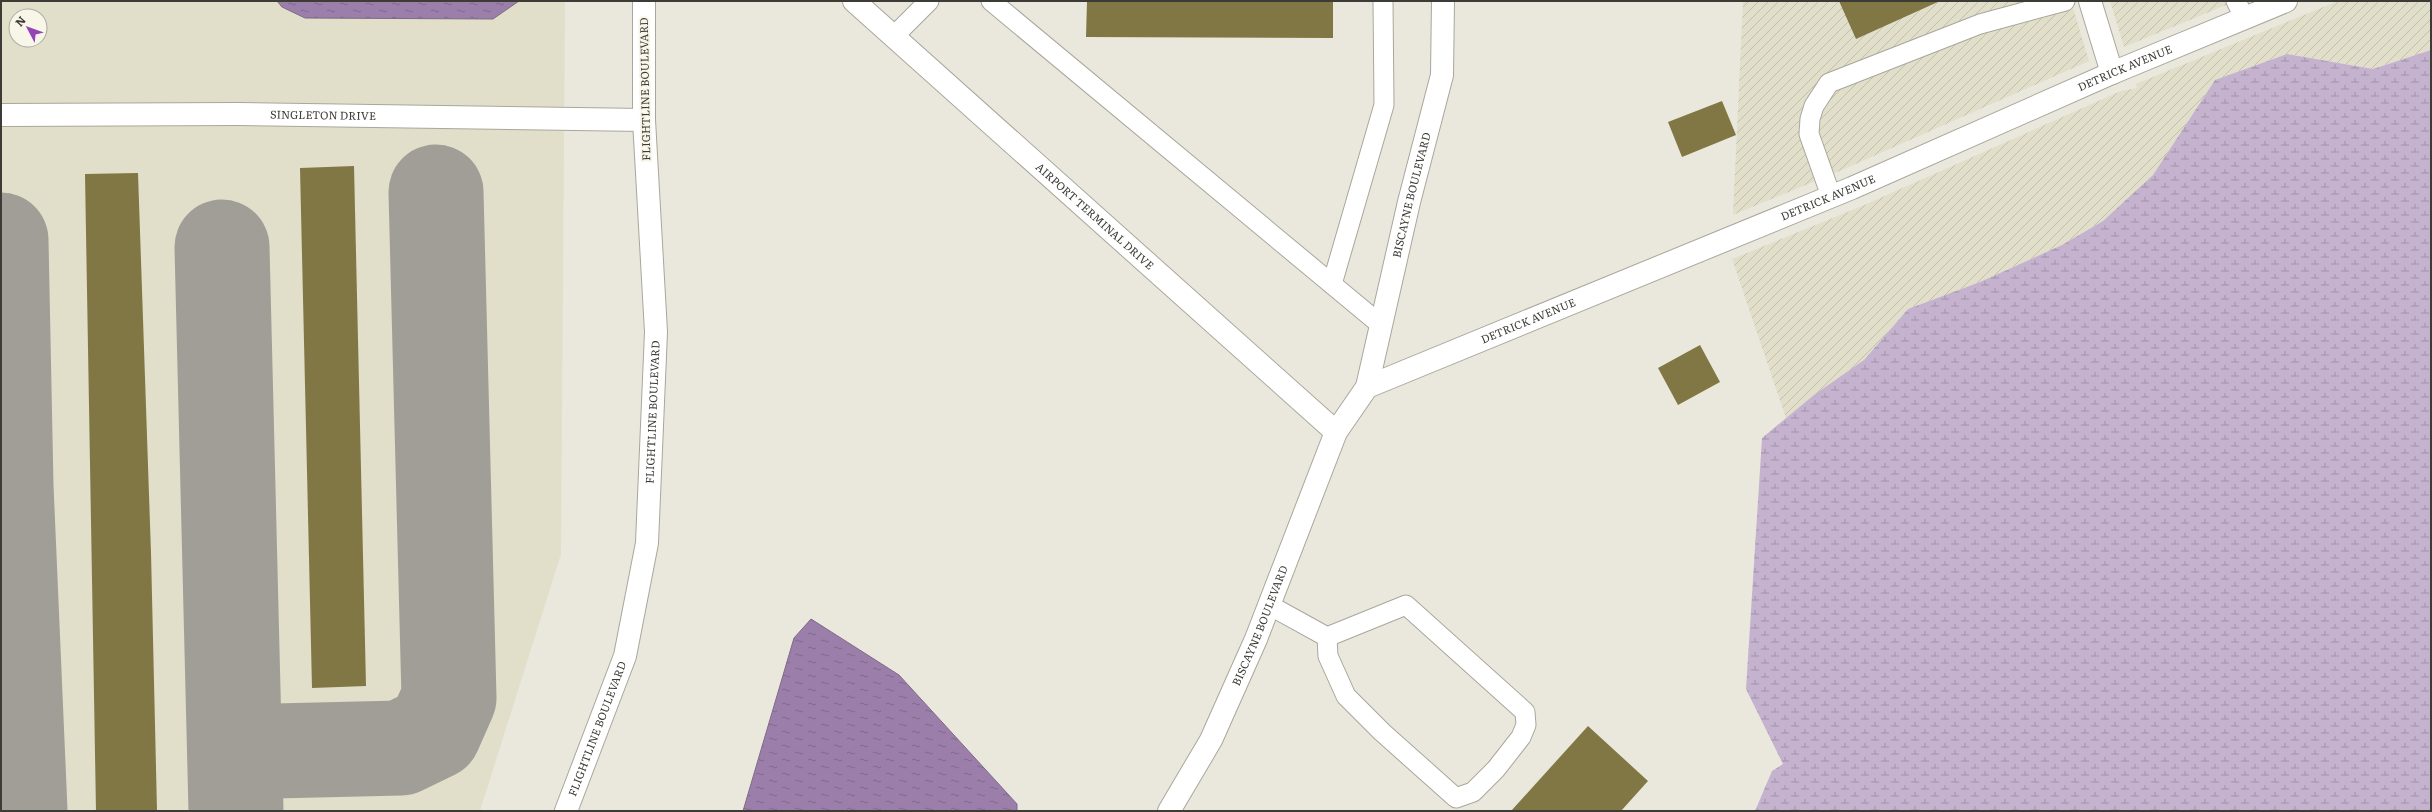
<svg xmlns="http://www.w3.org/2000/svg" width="2432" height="812" font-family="Literata,serif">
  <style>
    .built { fill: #e1deca; fill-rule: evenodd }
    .industrial { fill: url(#industrial-furrows) }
    .wetland { fill: url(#wetland-marsh) }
    .water { fill: url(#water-ripples); stroke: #7e6b87 }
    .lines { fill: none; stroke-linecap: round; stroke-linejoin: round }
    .taxiway { stroke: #a09e96; stroke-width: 95 }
    .building { fill: #817744 }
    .lane-casing { stroke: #a9a79b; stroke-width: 21 }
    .street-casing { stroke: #a9a79b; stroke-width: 24 }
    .secondary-casing { stroke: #a9a79b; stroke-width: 24 }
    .lane { stroke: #fff; stroke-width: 19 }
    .street { stroke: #fff; stroke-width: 22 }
    .secondary { stroke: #fff; stroke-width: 22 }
    .labels { text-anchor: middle; stroke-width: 4; stroke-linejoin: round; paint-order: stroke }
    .street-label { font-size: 11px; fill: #3c3b36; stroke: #f8f6e9 }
  </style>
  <defs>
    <pattern id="industrial-furrows" width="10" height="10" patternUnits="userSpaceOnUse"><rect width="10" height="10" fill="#e1deca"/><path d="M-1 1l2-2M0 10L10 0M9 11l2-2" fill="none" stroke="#c2bfae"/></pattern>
    <pattern id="wetland-marsh" width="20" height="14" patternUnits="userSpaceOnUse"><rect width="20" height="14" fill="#c5b2cf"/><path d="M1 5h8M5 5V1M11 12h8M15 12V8" fill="none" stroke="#a192a9"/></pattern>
    <pattern id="water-ripples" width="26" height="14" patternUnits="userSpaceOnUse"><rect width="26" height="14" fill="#9b7faa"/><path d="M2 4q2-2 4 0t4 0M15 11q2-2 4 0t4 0" fill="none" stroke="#80698b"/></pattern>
  </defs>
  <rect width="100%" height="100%" fill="#eae8dc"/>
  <path class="built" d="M 1,1 L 565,1 L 561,554 L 480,811 L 1,811 ZM 16,16 L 40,16 L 40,40 L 16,40 Z"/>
  <g class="industrial">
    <path d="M 1743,1 L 2071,1 L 2089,61 L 1842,170 L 1733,215 Z"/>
    <path d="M 2110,1 L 2236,1 L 2124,47 Z"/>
    <path d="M 2338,1 L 2431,1 L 2431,50 L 2373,69 L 2287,54 L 2215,80 L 2153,175 L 2103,221 L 2062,245 L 1980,282 L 1908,309 L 1864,360 L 1786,418 L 1732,259 L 1862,206 L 2121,91 L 2137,88 L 2136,84 Z"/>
  </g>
  <path class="wetland" d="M 2431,50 L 2431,811 L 1755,811 L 1772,771 L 1783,764 L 1746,689 L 1762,438 L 1814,395 L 1864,360 L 1908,309 L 1980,282 L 2062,245 L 2103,221 L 2153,175 L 2215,80 L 2287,54 L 2373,69 Z"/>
  <g class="water">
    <path d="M 277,1 L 519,1 L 493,19 L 305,18 L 282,7 Z"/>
    <path d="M 811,619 L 899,675 L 1017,804 L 1017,811 L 743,811 L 794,638 Z"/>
  </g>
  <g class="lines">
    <g class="taxiway">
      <path d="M 1,240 L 6,486 L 20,811"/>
      <path d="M 222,247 L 236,811"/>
      <path d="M 235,752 L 401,748 L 434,732 L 449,698 L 436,192"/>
    </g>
  </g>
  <g class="building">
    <path d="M 1087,1 L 1333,1 L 1333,38 L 1086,37 Z"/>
    <path d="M 1839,1 L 1940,1 L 1856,39 Z"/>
    <path d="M 1722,101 L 1736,135 L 1682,157 L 1668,122 Z"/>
    <path d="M 354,166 L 366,686 L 312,688 L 300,168 Z"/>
    <path d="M 138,173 L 151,553 L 157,811 L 96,811 L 85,174 Z"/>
    <path d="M 1700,345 L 1720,382 L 1678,405 L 1658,368 Z"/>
    <path d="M 1588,726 L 1648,781 L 1621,811 L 1511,811 Z"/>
  </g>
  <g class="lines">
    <g class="lane-casing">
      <g id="lane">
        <path d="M 991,1 L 1381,325"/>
        <path d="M 2236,1 L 2245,19"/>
        <path d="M 894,36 L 929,1"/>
        <path d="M 1831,196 L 1809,134 L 1810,119 L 1814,106 L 1829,83 L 1980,24 L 2065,1"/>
        <path d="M 1332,284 L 1384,105 L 1383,1"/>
        <path d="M 1269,605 L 1327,637"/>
        <path d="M 1406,605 L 1525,712 L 1526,725 L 1521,737 L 1496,769 L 1473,792 L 1456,798 L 1382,732 L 1346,696 L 1328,656 L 1327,637 Z"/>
      </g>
    </g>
    <g class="street-casing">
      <g id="street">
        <path id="s1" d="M 854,1 L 1336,432"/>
        <path d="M 2090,1 L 2112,73"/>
        <path id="s2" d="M 1,115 L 238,114 L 644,120"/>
        <path id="s3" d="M 1367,387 L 1409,202 L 1442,75 L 1443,1"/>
        <path id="s4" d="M 566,811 L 625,656 L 647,543 L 656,332 L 644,120 L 644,1"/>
      </g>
    </g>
    <g class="secondary-casing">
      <g id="secondary">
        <path id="s5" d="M 1169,811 L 1211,740 L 1256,639 L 1336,432 L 1367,387 L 1852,188 L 2112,73 L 2286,1"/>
      </g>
    </g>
    <use href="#lane" class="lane"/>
    <use href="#street" class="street"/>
    <use href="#secondary" class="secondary"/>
  </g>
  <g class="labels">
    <g class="street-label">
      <text dy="4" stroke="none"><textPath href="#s5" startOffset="1292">DETRICK AVENUE</textPath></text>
      <text transform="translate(645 89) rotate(-91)" y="4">FLIGHTLINE BOULEVARD</text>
      <text dy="4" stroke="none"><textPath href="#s2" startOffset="322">SINGLETON DRIVE</textPath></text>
      <text dy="4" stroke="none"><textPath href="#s3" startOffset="197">BISCAYNE BOULEVARD</textPath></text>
      <text dy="4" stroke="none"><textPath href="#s5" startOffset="968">DETRICK AVENUE</textPath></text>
      <text dy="4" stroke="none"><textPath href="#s1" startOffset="323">AIRPORT TERMINAL DRIVE</textPath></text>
      <text dy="4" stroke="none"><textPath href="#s5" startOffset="644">DETRICK AVENUE</textPath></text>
      <text dy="4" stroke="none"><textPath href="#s4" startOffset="412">FLIGHTLINE BOULEVARD</textPath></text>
      <text dy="4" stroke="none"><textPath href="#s5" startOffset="207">BISCAYNE BOULEVARD</textPath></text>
      <text dy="4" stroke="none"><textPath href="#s4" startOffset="88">FLIGHTLINE BOULEVARD</textPath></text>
    </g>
  </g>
  <rect width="2432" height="812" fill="none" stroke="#3c3b36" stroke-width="4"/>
  <g transform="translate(28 28) rotate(311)"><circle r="19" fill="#f8f6e9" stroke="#adaba1"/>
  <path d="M0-3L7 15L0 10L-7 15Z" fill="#9344b5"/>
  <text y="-6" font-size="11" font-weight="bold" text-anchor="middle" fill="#3c3b36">N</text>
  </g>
</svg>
